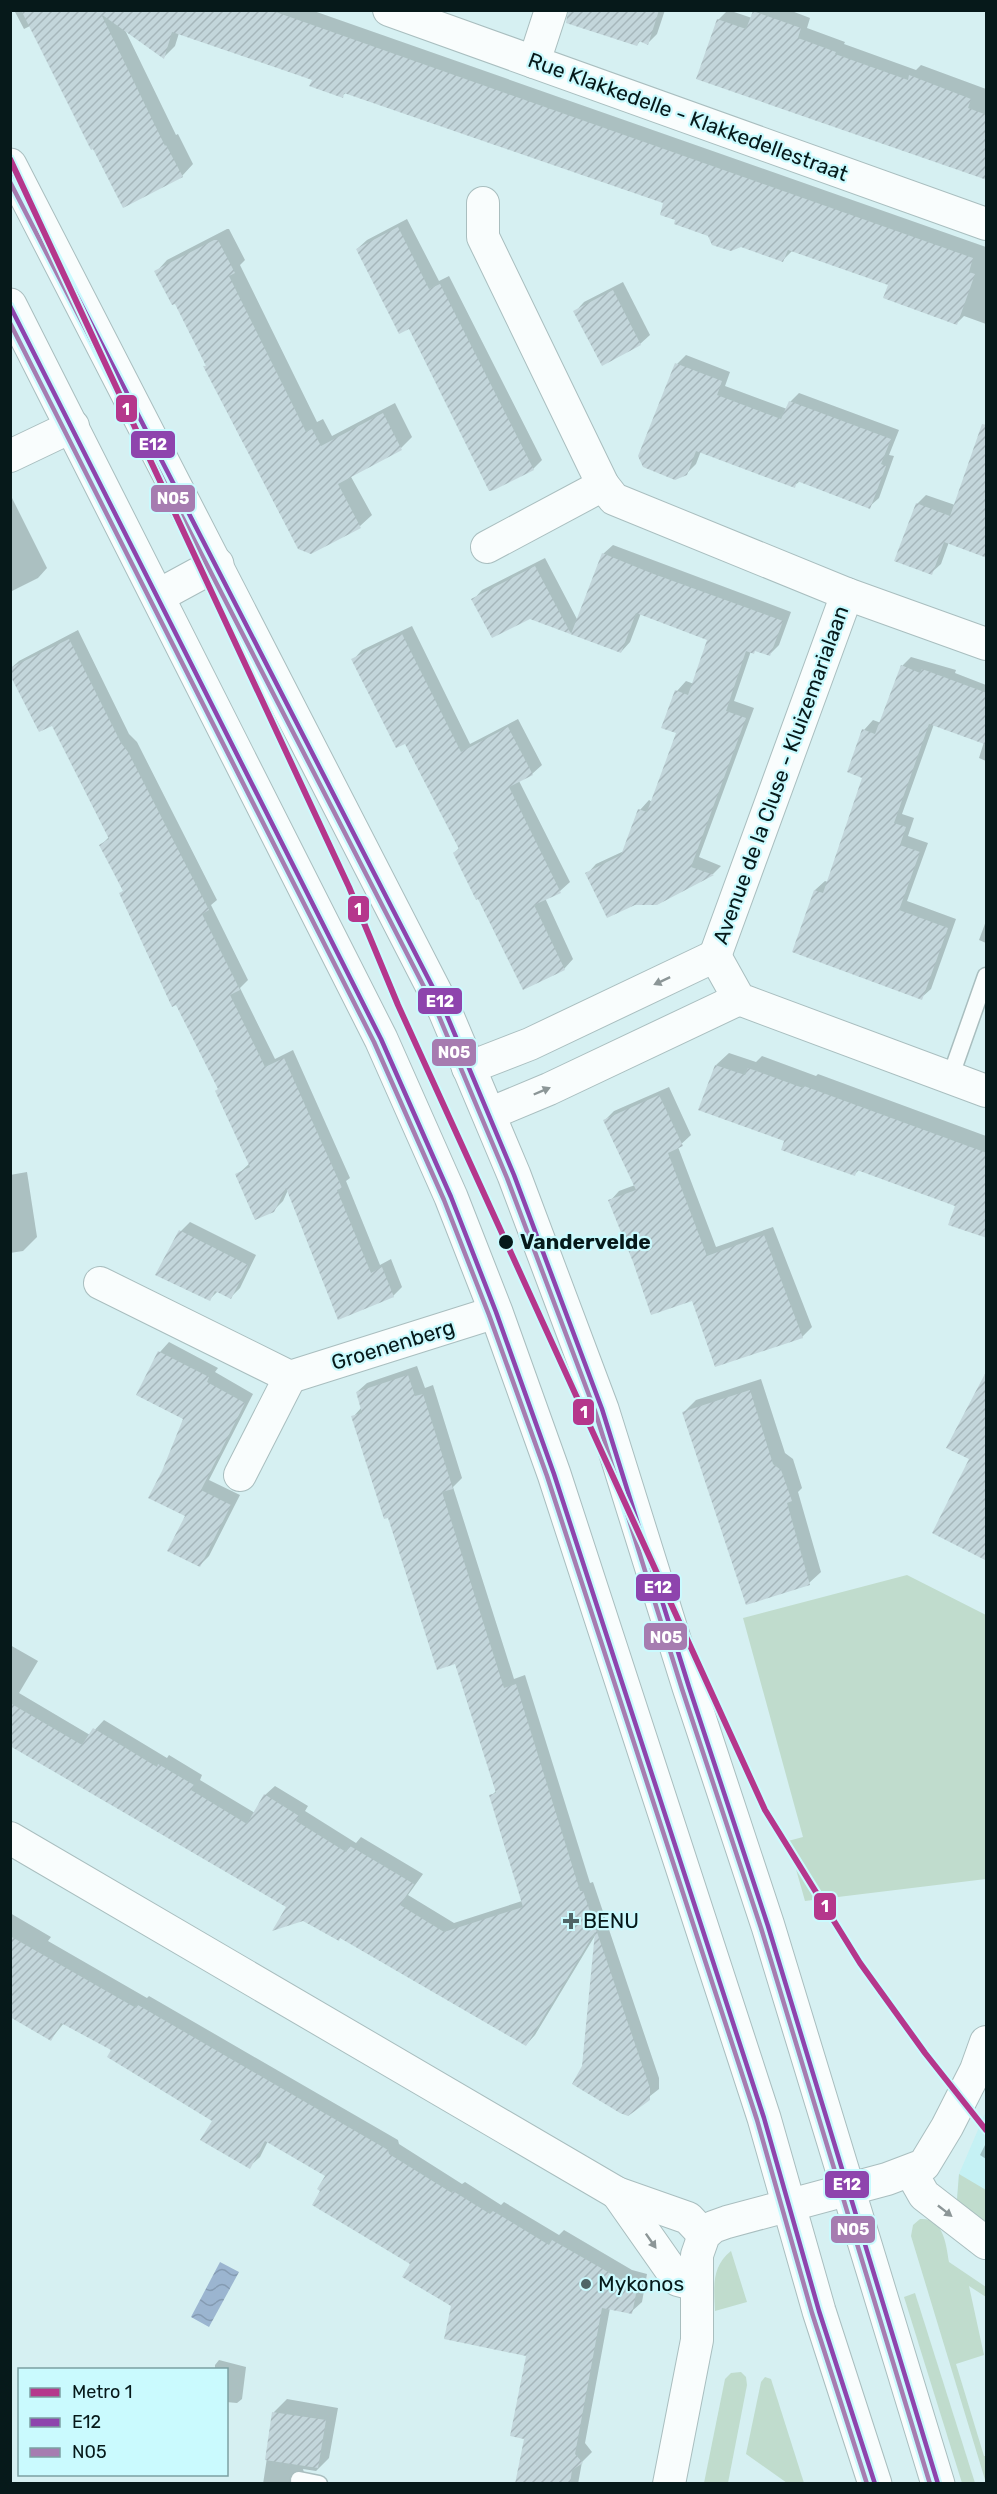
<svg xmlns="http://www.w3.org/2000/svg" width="997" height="2494" font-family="Rubik,sans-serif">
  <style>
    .built { fill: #c5f1f4 }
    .grass { fill: #c0dccd }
    .water { fill: url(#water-waves) }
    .shadow { fill: #0003 }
    .building { fill: url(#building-hatch) }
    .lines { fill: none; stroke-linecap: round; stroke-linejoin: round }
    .service-casing { stroke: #a9bebf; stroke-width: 19 }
    .minor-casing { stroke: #a9bebf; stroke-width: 34 }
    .secondary-casing { stroke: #a9bebf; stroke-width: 35 }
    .service { stroke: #f9fdfd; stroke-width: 16 }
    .minor { stroke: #f9fdfd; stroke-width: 32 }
    .secondary { stroke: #f9fdfd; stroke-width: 33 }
    .bus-1-casing { stroke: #cafafe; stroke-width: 9 }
    .bus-2-casing { stroke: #cafafe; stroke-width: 9 }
    .bus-1 { stroke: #8e44ad; stroke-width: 4.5 }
    .bus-2 { stroke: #a67cb0; stroke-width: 4.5 }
    .metro-1-casing { stroke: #cafafe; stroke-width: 10 }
    .metro-1 { stroke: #b5378c; stroke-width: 6 }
    .oneway { fill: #8c9697 }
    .stop-dot { fill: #06191a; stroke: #cafafe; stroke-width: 2 }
    .poi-dot { fill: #4f6466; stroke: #cafafe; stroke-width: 2 }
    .labels { text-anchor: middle; stroke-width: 4.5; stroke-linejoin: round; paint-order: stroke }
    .street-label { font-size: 21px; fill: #06191a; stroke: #cafafe }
    .stop-label { font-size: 21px; font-weight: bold; fill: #06191a; stroke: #cafafe; text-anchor: start }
    .poi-label { font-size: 21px; fill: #06191a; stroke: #cafafe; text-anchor: start }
    .line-badge { stroke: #cafafe; stroke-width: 2 }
    .badge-label { font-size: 16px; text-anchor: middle; font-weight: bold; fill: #fff }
  </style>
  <defs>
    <pattern id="water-waves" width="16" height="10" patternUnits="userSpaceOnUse" patternTransform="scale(1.5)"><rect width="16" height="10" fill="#9bb5d0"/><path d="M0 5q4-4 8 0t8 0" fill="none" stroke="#849bb2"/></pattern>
    <pattern id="building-hatch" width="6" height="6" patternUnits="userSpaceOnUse" patternTransform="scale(1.5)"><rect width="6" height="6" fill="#c3d6db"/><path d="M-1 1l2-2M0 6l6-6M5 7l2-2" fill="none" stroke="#a6b7bb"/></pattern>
  </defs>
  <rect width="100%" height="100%" fill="#d6f0f2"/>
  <path class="built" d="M 986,2111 L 986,2233 L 957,2199 L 959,2174 Z"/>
  <g class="grass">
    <path d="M 907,1575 L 986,1615 L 986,1879 L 805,1901 L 788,1841 L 803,1837 L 743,1618 Z"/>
    <path d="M 959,2174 L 986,2190 L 986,2233 L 969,2220 L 957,2199 Z"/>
    <path d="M 920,2219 C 944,2217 946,2245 949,2262 L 986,2287 L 986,2297 L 969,2286 L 984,2355 L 956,2364 L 984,2456 L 986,2456 L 986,2483 L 911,2236 L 913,2225 Z"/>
    <path d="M 731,2251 L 747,2302 L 715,2311 C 714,2287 711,2267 731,2251 Z"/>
    <path d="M 915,2293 L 975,2483 L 962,2483 L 904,2297 Z"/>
    <path d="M 741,2372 L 746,2377 L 747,2385 L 728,2483 L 704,2483 L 725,2379 L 731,2373 Z"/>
    <path d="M 765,2377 L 771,2379 L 804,2483 L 787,2483 L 746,2454 L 761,2382 Z"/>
  </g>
  <path class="water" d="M 220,2262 L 239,2272 L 209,2327 L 191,2317 Z"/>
  <g class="shadow">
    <path d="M 14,10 L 311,10 L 986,247 L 986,324 L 964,316 L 957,323 L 890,284 L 793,250 L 783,260 L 709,235 L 677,219 L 665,202 L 347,92 L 342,96 L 314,79 L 179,33 L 175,46 L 164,57 L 125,30 L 176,135 L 178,134 L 193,164 L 182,176 L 30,26 L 24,29 Z"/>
    <path d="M 604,10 L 665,10 L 657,34 L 648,43 L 641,40 L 637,45 Z"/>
    <path d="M 728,10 L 752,18 L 756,10 L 789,10 L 810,18 L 807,28 L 845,42 L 844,44 L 916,70 L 921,65 L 986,89 L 986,178 L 718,20 Z"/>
    <path d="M 407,219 L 439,281 L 449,276 L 542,460 L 533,469 L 409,327 L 357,249 L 367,240 Z"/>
    <path d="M 227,229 L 229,229 L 245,260 L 240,265 L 317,422 L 323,419 L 332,436 L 395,403 L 412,437 L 401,448 L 350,475 L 372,515 L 360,526 L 311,552 L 205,367 L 207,364 L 176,302 L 156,272 L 167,260 Z"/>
    <path d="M 623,282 L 650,335 L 640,344 L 575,312 L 584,302 Z"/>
    <path d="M 686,355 L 730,372 L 725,386 L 787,409 L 790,402 L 799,393 L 899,430 L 889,455 L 894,456 L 879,498 L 869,507 L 800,481 L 794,486 L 701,451 L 696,464 L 686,474 L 677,364 Z"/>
    <path d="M 926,495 L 955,505 L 949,542 L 941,564 L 931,573 L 917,504 Z"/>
    <path d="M 11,496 L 47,568 L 38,578 L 10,592 Z"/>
    <path d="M 613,545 L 791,612 L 779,645 L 770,654 L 756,649 L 751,651 L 734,701 L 754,708 L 699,857 L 721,866 L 713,874 L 656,903 L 587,874 L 596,864 L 624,851 L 640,810 L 649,800 L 652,802 L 678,732 L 677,691 L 686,681 L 694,684 L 709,639 L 641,613 L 630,642 L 621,652 L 529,617 L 473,600 L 482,590 L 545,558 L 578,621 L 603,554 Z"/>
    <path d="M 412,626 L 470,744 L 518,719 L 542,765 L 532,774 L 519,781 L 570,882 L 560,891 L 545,898 L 573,959 L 564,969 L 479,897 L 454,853 L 460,847 L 406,742 L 353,660 L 362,650 Z"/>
    <path d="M 78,630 L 129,734 L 137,742 L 217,900 L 211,905 L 248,980 L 240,988 L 275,1059 L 293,1050 L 350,1178 L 346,1181 L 380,1265 L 391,1259 L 402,1287 L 393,1296 L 288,1190 L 283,1201 L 273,1211 L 237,1175 L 250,1163 L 219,1089 L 121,893 L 124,890 L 101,845 L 110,836 L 53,724 L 10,669 L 19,661 Z"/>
    <path d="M 911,657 L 956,670 L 955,673 L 986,685 L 986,761 L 979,758 L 984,742 L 934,724 L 902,814 L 914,818 L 908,836 L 928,843 L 907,901 L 956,919 L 931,989 L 921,998 L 794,951 L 815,890 L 825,881 L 828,882 L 864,777 L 864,730 L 873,720 L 881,723 L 902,666 Z"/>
    <path d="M 986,921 L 986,943 L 979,940 Z"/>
    <path d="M 729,1053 L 756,1062 L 762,1056 L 816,1076 L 818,1074 L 986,1136 L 986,1237 L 957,1205 L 860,1169 L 854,1175 L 786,1140 L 716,1065 Z"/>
    <path d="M 669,1087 L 691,1135 L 678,1147 L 716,1247 L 773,1227 L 812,1327 L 802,1337 L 693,1299 L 634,1261 L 610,1201 L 619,1191 L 635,1185 L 605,1120 L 614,1111 Z"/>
    <path d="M 27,1172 L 37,1237 L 23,1251 L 10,1253 L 10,1175 Z"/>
    <path d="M 190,1222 L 256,1255 L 240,1288 L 231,1297 L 218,1291 L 209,1300 L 181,1231 Z"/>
    <path d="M 169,1342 L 218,1368 L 215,1372 L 253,1394 L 209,1480 L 240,1495 L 209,1556 L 200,1565 L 187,1515 L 164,1471 L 185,1419 L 138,1394 L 160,1352 Z"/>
    <path d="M 417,1366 L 425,1388 L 433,1385 L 462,1478 L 453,1487 L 514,1679 L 525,1675 L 590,1883 L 593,1882 L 659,2078 L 659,2089 L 626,2115 L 574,2083 L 583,2067 L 596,1934 L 535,2035 L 526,2045 L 10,1743 L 10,1645 L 38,1661 L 19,1693 L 90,1735 L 104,1720 L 167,1758 L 169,1755 L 202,1775 L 200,1780 L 255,1813 L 265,1795 L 275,1786 L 308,1806 L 305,1811 L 356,1843 L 361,1837 L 423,1874 L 408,1895 L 454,1923 L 522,1901 L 491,1796 L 497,1790 L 456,1662 L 389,1516 L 353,1417 L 362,1407 L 357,1392 L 367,1383 Z"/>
    <path d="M 761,1379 L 785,1453 L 793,1459 L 802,1488 L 798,1492 L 821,1572 L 809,1583 L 684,1412 L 696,1400 Z"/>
    <path d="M 10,1913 L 51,1937 L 48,1941 L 147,1998 L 149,1996 L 398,2140 L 399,2144 L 462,2184 L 465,2182 L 501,2205 L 504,2202 L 559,2235 L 564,2230 L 632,2270 L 647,2274 L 642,2302 L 631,2312 L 610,2308 L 585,2443 L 592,2452 L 582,2462 L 578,2484 L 517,2484 L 526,2438 L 527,2354 L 453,2305 L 412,2263 L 322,2190 L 327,2175 L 268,2141 L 260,2157 L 249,2167 L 214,2121 L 113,2050 L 64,2023 L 51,2039 L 10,2016 Z"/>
    <path d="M 986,2143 L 986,2159 L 980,2155 Z"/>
    <path d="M 219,2360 L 246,2367 L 242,2399 L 237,2403 L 226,2402 L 226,2370 L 215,2370 L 215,2365 Z"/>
    <path d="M 287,2399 L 338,2408 L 329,2458 L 316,2471 L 303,2469 L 305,2476 L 325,2484 L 263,2484 L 274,2412 Z"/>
  </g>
  <g class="building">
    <path d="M 21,10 L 270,10 L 973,258 L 969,272 L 975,274 L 957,325 L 883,298 L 888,285 L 788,250 L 783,262 L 741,247 L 731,251 L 712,245 L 708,236 L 674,224 L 675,220 L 660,215 L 663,203 L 344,93 L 343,98 L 309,86 L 312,80 L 172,32 L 164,59 L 101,14 L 165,146 L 166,145 L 183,177 L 123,208 L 93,149 L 91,150 Z"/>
    <path d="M 568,10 L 659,10 L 648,45 L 639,41 L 637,46 L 566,23 Z"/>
    <path d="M 753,11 L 801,28 L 798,38 L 836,52 L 835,54 L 908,80 L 909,75 L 971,99 L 968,108 L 987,115 L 987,180 L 696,79 L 717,19 L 746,29 Z"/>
    <path d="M 398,227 L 429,289 L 440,284 L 534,470 L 494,490 L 489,491 L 409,329 L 399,334 L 356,249 Z"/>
    <path d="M 214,240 L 218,240 L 235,273 L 229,276 L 306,432 L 312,429 L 321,446 L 383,413 L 402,450 L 338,484 L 361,528 L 311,554 L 298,549 L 203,366 L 206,366 L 175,304 L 172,305 L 154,271 Z"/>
    <path d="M 613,290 L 641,345 L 602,366 L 573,311 Z"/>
    <path d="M 675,363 L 722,381 L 717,395 L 781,419 L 789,401 L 891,439 L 881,464 L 886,466 L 870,509 L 797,481 L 795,488 L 696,451 L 687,475 L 675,480 L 643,467 L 638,456 Z"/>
    <path d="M 982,424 L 987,425 L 987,558 L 944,542 L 932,575 L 894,561 L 916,503 L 950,516 Z"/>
    <path d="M 602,553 L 651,573 L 783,621 L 770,656 L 755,651 L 754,654 L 746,651 L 726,711 L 746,718 L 691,867 L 714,875 L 657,905 L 635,905 L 607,918 L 585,873 L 621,855 L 638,809 L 647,812 L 676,733 L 661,728 L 675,690 L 688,695 L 707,640 L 636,613 L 621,653 L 530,619 L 492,638 L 471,599 L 535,566 L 571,634 Z"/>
    <path d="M 402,634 L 461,752 L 508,727 L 533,775 L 509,787 L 561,893 L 534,905 L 565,970 L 523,990 L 478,899 L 476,900 L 453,853 L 459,849 L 405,744 L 396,748 L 351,659 Z"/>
    <path d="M 69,639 L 121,743 L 128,752 L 209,910 L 202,914 L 240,990 L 230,995 L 265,1067 L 284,1058 L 342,1188 L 337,1190 L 371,1273 L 382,1267 L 394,1297 L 338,1320 L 286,1188 L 274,1212 L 255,1220 L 235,1174 L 250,1167 L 215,1091 L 218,1089 L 176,1005 L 172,1007 L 119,893 L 123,891 L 99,845 L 109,839 L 52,726 L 39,732 L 10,675 L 10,668 Z"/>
    <path d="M 901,665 L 920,673 L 922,669 L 987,693 L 987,745 L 929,724 L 894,823 L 906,827 L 900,845 L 920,852 L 899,910 L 948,928 L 922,1000 L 792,952 L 814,890 L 823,893 L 862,778 L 847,772 L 862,729 L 875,734 Z"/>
    <path d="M 715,1065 L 745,1075 L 748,1068 L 803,1088 L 804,1086 L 987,1153 L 987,1238 L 948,1225 L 955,1206 L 857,1170 L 855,1176 L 781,1150 L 784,1141 L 698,1110 Z"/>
    <path d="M 659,1095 L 683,1146 L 668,1153 L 707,1256 L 764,1235 L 803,1338 L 715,1367 L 692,1301 L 651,1315 L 633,1262 L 608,1200 L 636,1190 L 603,1120 Z"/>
    <path d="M 179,1230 L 248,1265 L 231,1299 L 215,1291 L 210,1301 L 155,1275 Z"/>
    <path d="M 158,1351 L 209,1377 L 207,1382 L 245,1403 L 201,1490 L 231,1505 L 200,1567 L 167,1551 L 185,1516 L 148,1498 L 162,1471 L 183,1419 L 136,1395 Z"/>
    <path d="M 987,1370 L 987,1561 L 932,1533 L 969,1459 L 946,1448 Z"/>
    <path d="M 408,1375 L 415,1396 L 423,1394 L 453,1489 L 442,1492 L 504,1688 L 516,1684 L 580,1891 L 583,1891 L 650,2088 L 650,2100 L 628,2116 L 620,2113 L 572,2084 L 582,2066 L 595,1932 L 526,2046 L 340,1938 L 339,1941 L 303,1921 L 272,1931 L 286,1907 L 10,1746 L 10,1703 L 82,1745 L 93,1728 L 157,1767 L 158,1764 L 194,1785 L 191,1790 L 247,1824 L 264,1794 L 299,1816 L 296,1821 L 346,1852 L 350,1846 L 414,1884 L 400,1905 L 444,1932 L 523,1907 L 489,1795 L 496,1793 L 455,1664 L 437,1670 L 388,1518 L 384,1519 L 351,1416 L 362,1413 L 356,1392 Z"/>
    <path d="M 750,1390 L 773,1464 L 781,1470 L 792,1501 L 787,1503 L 810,1585 L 746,1605 L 682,1412 Z"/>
    <path d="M 10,1936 L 136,2008 L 138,2005 L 388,2150 L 389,2154 L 452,2193 L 453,2191 L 490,2214 L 493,2211 L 549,2245 L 552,2240 L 622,2280 L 638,2284 L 632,2314 L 602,2308 L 575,2454 L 583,2463 L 572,2470 L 570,2484 L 515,2484 L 524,2439 L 510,2436 L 526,2356 L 444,2339 L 451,2306 L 402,2277 L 410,2264 L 312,2205 L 320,2191 L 317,2189 L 325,2176 L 265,2141 L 250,2169 L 200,2140 L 212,2121 L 107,2057 L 111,2050 L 61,2023 L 51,2041 L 10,2017 Z"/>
    <path d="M 272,2412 L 326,2420 L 318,2468 L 265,2460 Z"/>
  </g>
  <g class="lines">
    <g class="service-casing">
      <g id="service">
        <path d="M 950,1078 L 986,976"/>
        <path d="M 299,2480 L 319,2484"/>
      </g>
    </g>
    <g class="minor-casing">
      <g id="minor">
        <path d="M 389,10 L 986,224"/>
        <path d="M 534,62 L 551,10"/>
        <path d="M 483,203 L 483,237 L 603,485 L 487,547"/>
        <path d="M 10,456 L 73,426"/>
        <path d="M 603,485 L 614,499 L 847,594 L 986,644"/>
        <path d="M 715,956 L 847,594"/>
        <path d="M 715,956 L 739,999 L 986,1091"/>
        <path d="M 468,1068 L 530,1044 L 715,956"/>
        <path d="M 489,1114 L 549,1089 L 739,999"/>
        <path d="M 100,1283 L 290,1377 L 496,1312"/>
        <path d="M 240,1475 L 290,1377"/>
        <path d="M 10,1838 L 617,2193 L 688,2218 L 704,2235"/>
        <path d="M 911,2172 L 924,2195 L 986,2243"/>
        <path d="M 617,2193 L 678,2280 L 697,2285"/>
        <path d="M 669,2484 L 697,2340 L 697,2255 L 704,2235 L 713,2227 L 727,2222 L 887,2179 L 924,2165 L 947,2127 L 976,2070 L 986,2042"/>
      </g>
    </g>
    <g class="secondary-casing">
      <g id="secondary">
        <path d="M 10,165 L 445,1011 L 514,1175 L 602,1409 L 689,1687 L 768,1926 L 938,2484"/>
        <path d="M 10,305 L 381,1039 L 451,1197 L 496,1312 L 554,1474 L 764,2118 L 819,2311 L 875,2484"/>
        <path d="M 158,596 L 217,564"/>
      </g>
    </g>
    <use href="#service" class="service"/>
    <use href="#minor" class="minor"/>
    <use href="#secondary" class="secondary"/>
    <g class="bus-1-casing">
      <g id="bus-1">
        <path d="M 10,166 L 445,1011 L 514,1175 L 602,1409 L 689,1687 L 768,1926 L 938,2484"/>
        <path d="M 10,306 L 381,1039 L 451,1197 L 496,1312 L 554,1474 L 764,2118 L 819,2311 L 875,2484"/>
      </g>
    </g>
    <g class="bus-2-casing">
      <g id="bus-2">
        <path d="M 10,182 L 438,1014 L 507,1178 L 595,1411 L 682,1689 L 761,1928 L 930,2484"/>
        <path d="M 10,323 L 374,1042 L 444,1200 L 489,1315 L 547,1476 L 757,2120 L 812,2313 L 867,2484"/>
      </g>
    </g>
    <use href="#bus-1" class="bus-1"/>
    <use href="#bus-2" class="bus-2"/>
    <g class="metro-1-casing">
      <path id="metro-1" d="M 10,159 L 349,887 L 398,1005 L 765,1810 L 860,1963 L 925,2053 L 986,2130"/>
    </g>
    <use href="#metro-1" class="metro-1"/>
  </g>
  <defs><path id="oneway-solid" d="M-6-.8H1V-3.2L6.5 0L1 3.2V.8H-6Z" transform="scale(1.5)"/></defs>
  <g class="oneway">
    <use href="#oneway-solid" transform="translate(662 981) rotate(155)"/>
    <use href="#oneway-solid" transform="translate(542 1091) rotate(-23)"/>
    <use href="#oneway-solid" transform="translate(945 2211) rotate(38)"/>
    <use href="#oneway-solid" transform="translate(651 2241) rotate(55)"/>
  </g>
  <circle class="stop-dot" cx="506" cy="1242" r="8"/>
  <g class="poi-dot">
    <path d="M568 1912h6v6h6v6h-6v6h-6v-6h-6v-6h6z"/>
    <circle cx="586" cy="2284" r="6"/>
  </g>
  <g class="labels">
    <g class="street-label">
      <text transform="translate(688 117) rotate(20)" y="7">Rue Klakkedelle - Klakkedellestraat</text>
      <text transform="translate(781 775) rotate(-70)" y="7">Avenue de la Cluse - Kluizemarialaan</text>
      <text transform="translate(393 1345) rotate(-17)" y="7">Groenenberg</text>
    </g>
    <g class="stop-label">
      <text x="520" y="1249">Vandervelde</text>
    </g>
    <g class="poi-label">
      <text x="583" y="1928">BENU</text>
      <text x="598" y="2291">Mykonos</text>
    </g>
  </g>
  <g class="line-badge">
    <rect x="115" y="394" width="23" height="29" rx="6" fill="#b5378c"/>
    <rect x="130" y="430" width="46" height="29" rx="6" fill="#8e44ad"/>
    <rect x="150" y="484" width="46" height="29" rx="6" fill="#a67cb0"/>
    <rect x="347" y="895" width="23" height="28" rx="6" fill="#b5378c"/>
    <rect x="417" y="987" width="46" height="28" rx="6" fill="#8e44ad"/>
    <rect x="431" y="1038" width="46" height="29" rx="6" fill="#a67cb0"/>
    <rect x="572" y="1398" width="23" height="28" rx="6" fill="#b5378c"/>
    <rect x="635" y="1573" width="46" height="29" rx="6" fill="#8e44ad"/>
    <rect x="643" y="1622" width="45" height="29" rx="6" fill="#a67cb0"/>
    <rect x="813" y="1892" width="24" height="29" rx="6" fill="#b5378c"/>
    <rect x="824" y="2170" width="46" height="29" rx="6" fill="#8e44ad"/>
    <rect x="830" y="2215" width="46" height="29" rx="6" fill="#a67cb0"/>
  </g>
  <g class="badge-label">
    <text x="126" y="415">1</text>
    <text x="153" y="450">E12</text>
    <text x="173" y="504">N05</text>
    <text x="358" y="915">1</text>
    <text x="440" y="1007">E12</text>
    <text x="454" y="1058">N05</text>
    <text x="584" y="1418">1</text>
    <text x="658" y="1593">E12</text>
    <text x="666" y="1643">N05</text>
    <text x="825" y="1912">1</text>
    <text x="847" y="2190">E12</text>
    <text x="853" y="2235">N05</text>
  </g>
  <rect width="997" height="2494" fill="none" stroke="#06191a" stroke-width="24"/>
  <rect x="18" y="2368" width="210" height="108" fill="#cafafe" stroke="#7ca0a3" stroke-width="1.5"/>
  <rect x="30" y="2388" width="30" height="9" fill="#b5378c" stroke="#7ca0a3" stroke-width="1.5"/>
  <text x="72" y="2398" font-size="18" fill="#06191a">Metro 1</text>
  <rect x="30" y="2418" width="30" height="9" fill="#8e44ad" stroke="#7ca0a3" stroke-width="1.5"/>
  <text x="72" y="2428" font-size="18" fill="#06191a">E12</text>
  <rect x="30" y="2448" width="30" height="9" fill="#a67cb0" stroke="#7ca0a3" stroke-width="1.5"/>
  <text x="72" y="2458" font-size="18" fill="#06191a">N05</text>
</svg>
